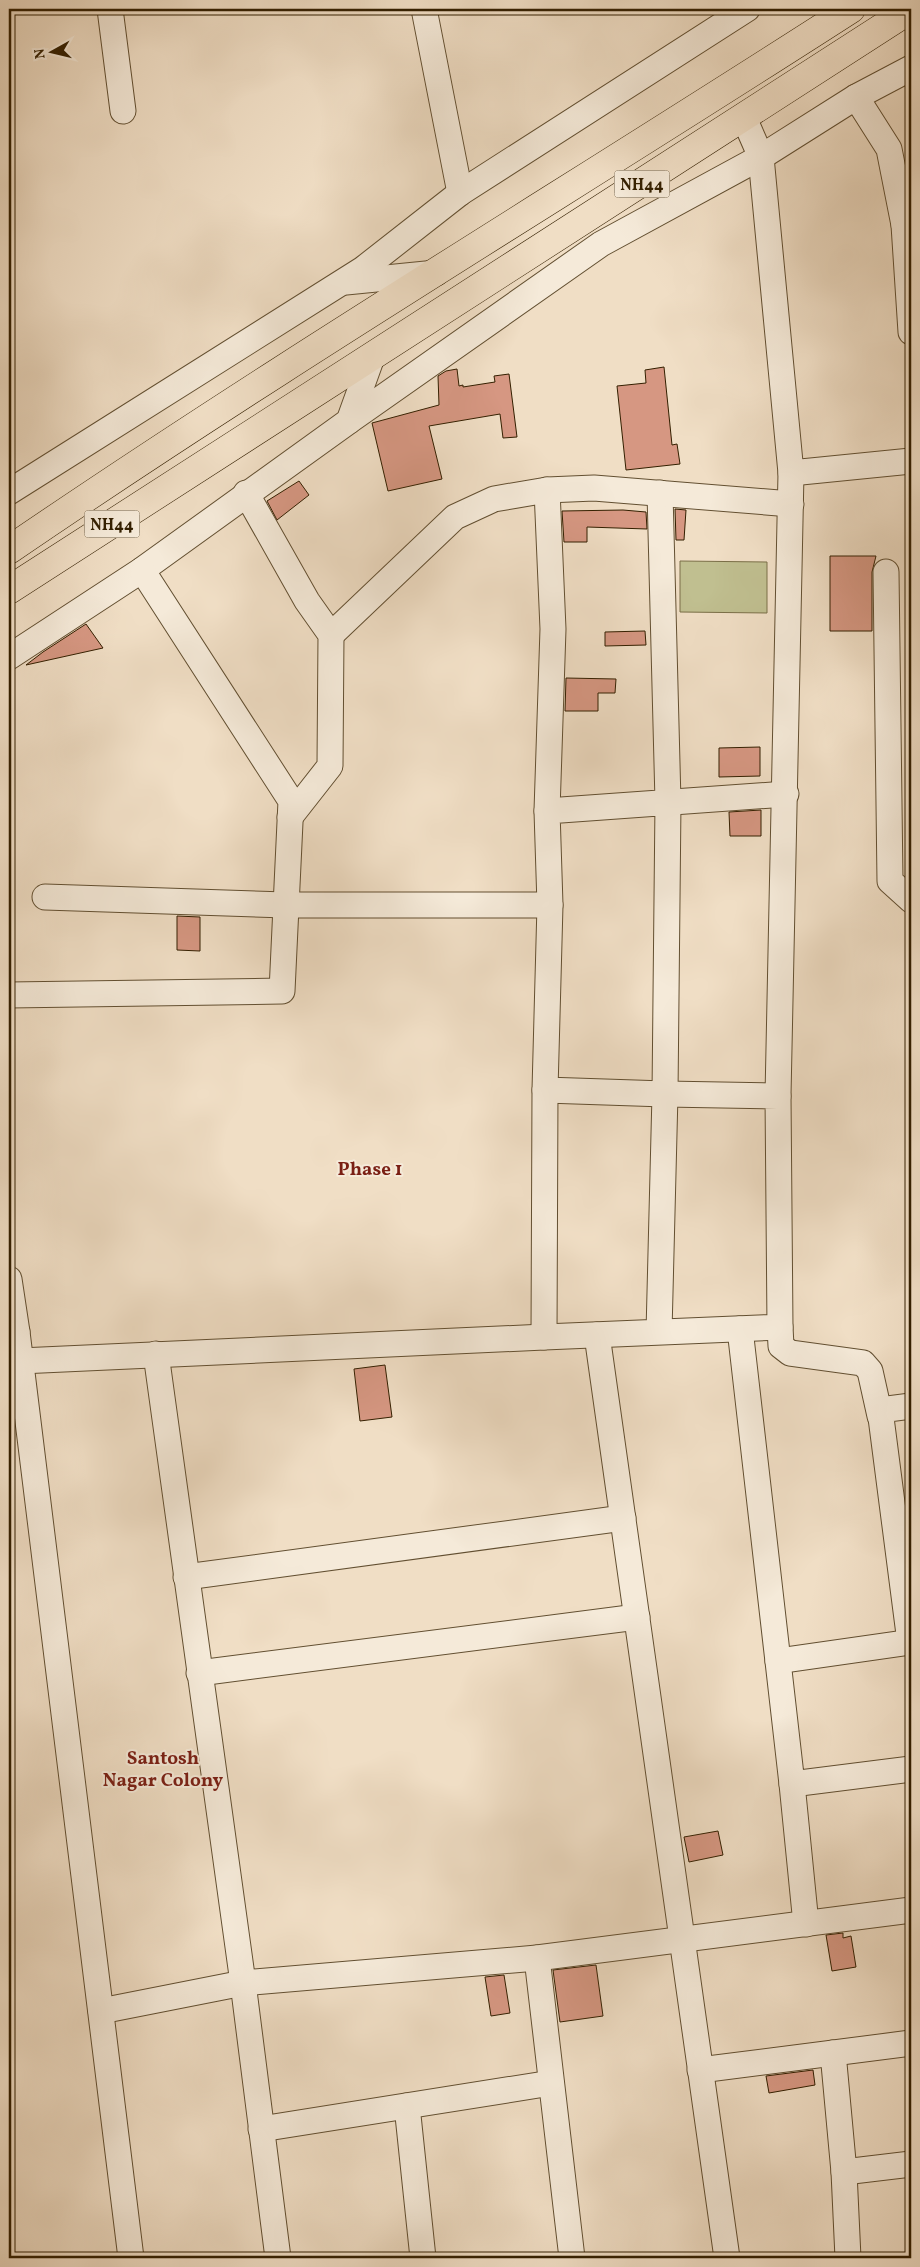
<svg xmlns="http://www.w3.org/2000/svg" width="920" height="2267" font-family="Vollkorn,serif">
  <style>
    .green { fill: #c0bf90; stroke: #7a6f48 }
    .building { fill: #d69782; stroke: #331f00 }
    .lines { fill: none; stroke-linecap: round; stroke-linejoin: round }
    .minor-casing { stroke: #624f31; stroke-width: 27 }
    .highway-casing { stroke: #331f00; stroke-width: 29 }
    .minor { stroke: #f5ead9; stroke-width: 25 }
    .highway { stroke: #f0dec5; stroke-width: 28 }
    .labels { text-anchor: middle; stroke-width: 4; stroke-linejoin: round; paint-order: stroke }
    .shield { fill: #f5ead9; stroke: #6d5c41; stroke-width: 1 }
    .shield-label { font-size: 16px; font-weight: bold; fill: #331f00 }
    .neighbourhood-label { font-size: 19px; font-weight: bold; fill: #7a1f14; stroke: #f5ead9 }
  </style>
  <rect width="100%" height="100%" fill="#f0dec5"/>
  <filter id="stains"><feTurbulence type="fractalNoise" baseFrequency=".004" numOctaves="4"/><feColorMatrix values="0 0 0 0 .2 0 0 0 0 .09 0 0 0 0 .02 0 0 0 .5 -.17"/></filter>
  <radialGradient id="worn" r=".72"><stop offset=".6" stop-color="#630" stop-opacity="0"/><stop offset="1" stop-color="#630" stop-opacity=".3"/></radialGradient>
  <path class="green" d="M 680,561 L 767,562 L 767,613 L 680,612 Z"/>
  <g class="building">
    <path d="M 664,367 L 672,445 L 677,444 L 680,464 L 626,470 L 617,386 L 646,383 L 645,370 Z"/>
    <path d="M 457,369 L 459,386 L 463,385 L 463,387 L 495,382 L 494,376 L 509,374 L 517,437 L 503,438 L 500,414 L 429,426 L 442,479 L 388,491 L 372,423 L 439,405 L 438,376 L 446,371 Z"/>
    <path d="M 299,481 L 309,495 L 277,520 L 267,501 Z"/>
    <path d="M 675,509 L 686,510 L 684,540 L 676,540 Z"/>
    <path d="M 623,510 L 646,512 L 647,529 L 587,527 L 587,542 L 564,542 L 562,511 Z"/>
    <path d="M 830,556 L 876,556 L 872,572 L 872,631 L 830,631 Z"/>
    <path d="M 86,624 L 103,648 L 26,665 L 43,652 Z"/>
    <path d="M 645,631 L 646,645 L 605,646 L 605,632 Z"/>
    <path d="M 566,678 L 616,679 L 615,693 L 598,693 L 598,711 L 565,711 Z"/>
    <path d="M 760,747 L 760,776 L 719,777 L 719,748 Z"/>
    <path d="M 761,810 L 761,836 L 730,836 L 729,812 Z"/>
    <path d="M 177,916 L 200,917 L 200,951 L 177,950 Z"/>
    <path d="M 385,1365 L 392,1417 L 360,1421 L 354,1369 Z"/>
    <path d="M 718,1831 L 723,1855 L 689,1862 L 684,1837 Z"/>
    <path d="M 843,1933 L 843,1938 L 851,1936 L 856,1967 L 832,1971 L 826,1935 Z"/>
    <path d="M 596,1965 L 603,2016 L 560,2022 L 553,1970 Z"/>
    <path d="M 504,1975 L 510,2013 L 491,2016 L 485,1977 Z"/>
    <path d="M 813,2070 L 815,2085 L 769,2093 L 766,2076 Z"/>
  </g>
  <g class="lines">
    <g class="minor-casing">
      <g id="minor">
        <path d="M 110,9 L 123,111"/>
        <path d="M 424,9 L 460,193"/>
        <path d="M 856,97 L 889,149 L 904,225"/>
        <path d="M 744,118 L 761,157 L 791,473 L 911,461"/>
        <path d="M 911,221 L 904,225 L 911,332"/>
        <path d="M 346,282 L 436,273"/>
        <path d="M 349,421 L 601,244 L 761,157 L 856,97 L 911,68"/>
        <path d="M 9,492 L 363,269 L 460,193 L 747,9"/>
        <path d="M 246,493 L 307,601 L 331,635 L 330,766 L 290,817"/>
        <path d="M 660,493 L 668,802 L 665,1094 L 545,1090 L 550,905 L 547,811 L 786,794"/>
        <path d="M 886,572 L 890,881 L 911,900"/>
        <path d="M 331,635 L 455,517 L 494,499 L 547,490"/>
        <path d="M 9,657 L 142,570 L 349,421 L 372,357"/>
        <path d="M 547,811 L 553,629 L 547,490 L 594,488 L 791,504"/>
        <path d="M 45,897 L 286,905 L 550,905"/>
        <path d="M 9,995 L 282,991 L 291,801 L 142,570"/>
        <path d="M 778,1096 L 791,473"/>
        <path d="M 9,1279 L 17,1332 L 9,1333"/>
        <path d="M 780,1327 L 781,1346 L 790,1353 L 863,1363 L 870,1371 L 880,1416"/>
        <path d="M 740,1329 L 792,1784 L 911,1769"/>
        <path d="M 17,1332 L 131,2258"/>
        <path d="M 597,1335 L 727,2258"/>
        <path d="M 544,1337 L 545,1090"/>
        <path d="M 156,1354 L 243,1983 L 278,2258"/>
        <path d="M 20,1361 L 544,1337 L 780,1327 L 778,1096 L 665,1094 L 659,1332"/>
        <path d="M 186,1577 L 623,1518"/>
        <path d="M 910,1642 L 880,1410 L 911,1406"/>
        <path d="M 778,1661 L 911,1642"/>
        <path d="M 199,1673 L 637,1617"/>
        <path d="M 792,1784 L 806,1924"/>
        <path d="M 537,1958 L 572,2258"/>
        <path d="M 101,2011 L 243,1983 L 537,1958 L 911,1910"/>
        <path d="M 833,2053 L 844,2172 L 911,2164"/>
        <path d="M 700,2070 L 911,2043"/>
        <path d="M 407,2106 L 423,2258"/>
        <path d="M 261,2129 L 551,2083"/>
        <path d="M 844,2172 L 848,2258"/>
      </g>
    </g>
    <g class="highway-casing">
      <g id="highway">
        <path d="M 9,550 C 284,362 570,190 851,9"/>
        <path d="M 9,590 L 911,9"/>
      </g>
    </g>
    <use href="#minor" class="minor"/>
    <use href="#highway" class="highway"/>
  </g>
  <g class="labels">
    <g class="shield">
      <rect x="614.5" y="170.5" width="55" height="27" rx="4"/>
      <rect x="84.5" y="510.5" width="55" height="27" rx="4"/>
    </g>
    <g class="shield-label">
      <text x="642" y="190">NH44</text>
      <text x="112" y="530">NH44</text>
    </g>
    <g class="neighbourhood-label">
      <text x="370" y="1175">Phase 1</text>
      <text x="163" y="1764">Santosh<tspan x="163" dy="22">Nagar Colony</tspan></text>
    </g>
  </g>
  <rect width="920" height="2267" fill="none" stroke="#f0dec5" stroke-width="30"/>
  <rect x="10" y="10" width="900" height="2247" fill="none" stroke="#331f00" stroke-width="2.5"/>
  <rect x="15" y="15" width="890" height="2237" fill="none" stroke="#331f00"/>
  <g transform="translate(52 52) rotate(262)" stroke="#f5ead9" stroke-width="4" paint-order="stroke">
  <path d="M0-4L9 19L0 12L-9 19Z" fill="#331f00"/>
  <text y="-8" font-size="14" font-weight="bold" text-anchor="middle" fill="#331f00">N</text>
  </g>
  <rect width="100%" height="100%" filter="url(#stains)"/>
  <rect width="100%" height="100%" fill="url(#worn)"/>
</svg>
